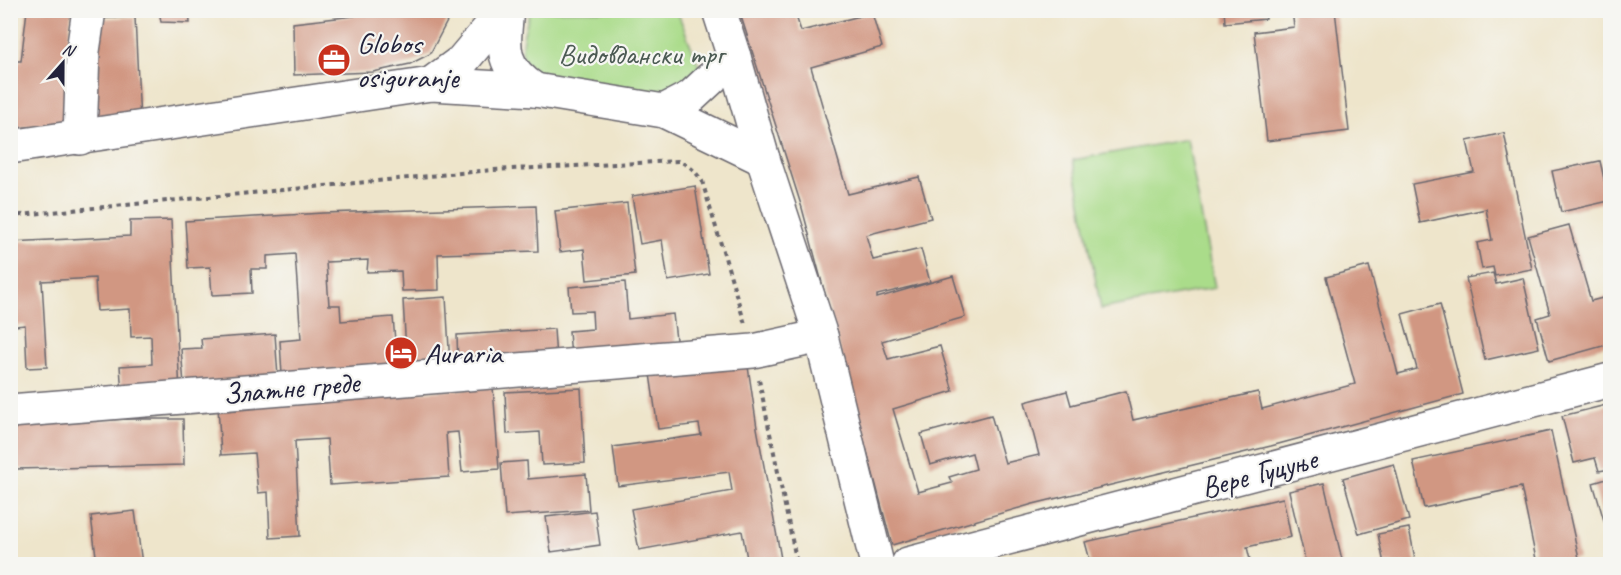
<svg xmlns="http://www.w3.org/2000/svg" width="1621" height="575" font-family="Caveat,sans-serif">
  <style>
    .green { fill: #aadc8a; stroke: #667f62; stroke-width: 1.5 }
    .building { fill: #d19782 }
    .lines { fill: none; stroke-linecap: round; stroke-linejoin: round }
    .minor-casing { stroke: #69666d; stroke-width: 36 }
    .major-casing { stroke: #69666d; stroke-width: 36 }
    .path { stroke: #69666d; stroke-width: 4; stroke-dasharray: 4.5 4.5; stroke-linecap: butt }
    .minor { stroke: #fff; stroke-width: 33 }
    .major { stroke: #fff; stroke-width: 33 }
    .labels { text-anchor: middle; stroke-width: 4.5; stroke-linejoin: round; paint-order: stroke }
    .poi-label { font-size: 30px; fill: #22223b; stroke: #f6f6f2; text-anchor: start }
    .park-label { font-size: 30px; fill: #4b5a53; stroke: #f6f6f2 }
    .street-label { font-size: 30px; fill: #22223b; stroke: #f6f6f2 }
  </style>
  <rect width="100%" height="100%" fill="#f6f6f2"/>
  <filter id="ink" filterUnits="userSpaceOnUse"><feTurbulence type="fractalNoise" baseFrequency=".0167" numOctaves="2"/><feDisplacementMap in="SourceGraphic" scale="12" xChannelSelector="R" yChannelSelector="G"/><feConvolveMatrix kernelMatrix="1 2 1 2 8 2 1 2 1" color-interpolation-filters="sRGB"/></filter>
  <filter id="wash" filterUnits="userSpaceOnUse"><feTurbulence type="fractalNoise" baseFrequency=".008" numOctaves="4" result="noise"/><feDisplacementMap in="SourceGraphic" scale="24" xChannelSelector="R" yChannelSelector="G"/><feGaussianBlur stdDeviation="1.35" result="paint"/><feColorMatrix in="noise" values="0 0 0 0 0 0 0 0 0 0 0 0 0 0 0 0 0 1.4 0 .05"/><feComposite in="paint" operator="in"/></filter>
  <g filter="url(#wash)">
    <rect width="100%" height="100%" fill="#eee5cb"/>
    <g class="green">
      <path d="M 530,11 L 677,11 L 699,66 L 697,81 L 678,99 L 550,76 C 545,74 538,72 532,69 C 513,57 526,28 530,11 Z"/>
      <path d="M 1187,139 L 1215,288 L 1101,309 L 1073,160 Z"/>
    </g>
    <g id="blocks">
      <g class="building">
        <path d="M 27,10 L 72,10 L 66,58 L 71,125 L 10,128 L 10,61 L 21,61 Z"/>
        <path d="M 159,10 L 189,10 L 190,23 L 161,22 Z"/>
        <path d="M 376,10 L 453,10 L 430,54 L 410,64 L 373,72 L 294,75 L 293,23 L 354,16 Z"/>
        <path d="M 739,10 L 794,10 L 801,31 L 872,13 L 882,47 L 811,67 L 848,194 L 919,177 L 931,218 L 866,235 L 873,260 L 921,249 L 930,282 L 877,295 L 877,298 L 953,276 L 965,317 L 882,341 L 888,359 L 940,346 L 953,391 L 893,409 L 918,492 L 952,483 L 949,477 L 976,469 L 972,453 L 930,465 L 921,434 L 991,415 L 1005,463 L 1039,455 L 1025,402 L 1067,391 L 1071,405 L 1126,391 L 1133,420 L 1258,392 L 1262,409 L 1355,384 L 1326,277 L 1369,266 L 1398,374 L 1417,369 L 1402,314 L 1440,304 L 1463,394 L 1271,446 L 1033,504 L 892,545 L 802,208 Z"/>
        <path d="M 1224,10 L 1265,10 L 1266,19 L 1225,23 Z"/>
        <path d="M 1292,10 L 1335,10 L 1349,131 L 1267,141 L 1254,32 L 1294,27 Z"/>
        <path d="M 135,17 L 140,122 L 96,124 L 92,19 Z"/>
        <path d="M 1504,133 L 1532,269 L 1495,276 L 1493,267 L 1482,269 L 1477,243 L 1492,240 L 1486,209 L 1420,223 L 1412,184 L 1474,172 L 1467,141 Z"/>
        <path d="M 1600,161 L 1609,201 L 1561,212 L 1552,171 Z"/>
        <path d="M 695,186 L 709,274 L 668,281 L 662,240 L 640,244 L 632,196 Z"/>
        <path d="M 627,203 L 635,275 L 587,280 L 584,249 L 560,252 L 555,211 Z"/>
        <path d="M 536,206 L 538,251 L 438,254 L 439,290 L 402,291 L 401,271 L 367,272 L 368,260 L 326,262 L 329,305 L 340,305 L 341,321 L 393,317 L 397,365 L 282,375 L 280,341 L 301,339 L 295,254 L 267,256 L 267,269 L 251,269 L 252,293 L 212,295 L 210,267 L 188,268 L 185,221 L 323,213 Z"/>
        <path d="M 171,220 L 180,392 L 122,395 L 120,366 L 152,364 L 151,336 L 131,337 L 130,309 L 97,311 L 95,278 L 42,281 L 47,367 L 27,368 L 25,325 L 15,326 L 14,289 L 10,289 L 10,242 L 130,236 L 130,221 Z"/>
        <path d="M 1569,225 L 1591,301 L 1610,296 L 1610,344 L 1549,361 L 1537,318 L 1550,314 L 1528,236 Z"/>
        <path d="M 1493,273 L 1496,284 L 1523,278 L 1539,348 L 1485,360 L 1466,278 Z"/>
        <path d="M 625,282 L 628,319 L 673,314 L 677,348 L 571,359 L 569,331 L 593,329 L 592,311 L 571,312 L 569,287 Z"/>
        <path d="M 446,297 L 450,366 L 407,369 L 403,300 Z"/>
        <path d="M 554,329 L 556,359 L 458,366 L 457,335 Z"/>
        <path d="M 275,334 L 278,377 L 184,384 L 181,349 L 202,348 L 201,339 Z"/>
        <path d="M 746,353 L 757,428 L 782,564 L 748,564 L 742,531 L 639,550 L 631,509 L 732,491 L 729,472 L 618,486 L 613,447 L 701,435 L 699,424 L 658,429 L 649,367 Z"/>
        <path d="M 493,387 L 499,469 L 462,472 L 458,432 L 446,433 L 449,477 L 330,485 L 327,439 L 295,441 L 300,536 L 270,538 L 268,492 L 258,493 L 254,453 L 221,455 L 218,406 Z"/>
        <path d="M 581,388 L 585,463 L 542,465 L 540,432 L 507,434 L 505,392 Z"/>
        <path d="M 1610,404 L 1610,469 L 1599,471 L 1595,458 L 1574,463 L 1562,416 Z"/>
        <path d="M 129,419 L 183,419 L 184,465 L 16,469 L 15,423 Z"/>
        <path d="M 1551,431 L 1579,558 L 1550,564 L 1537,564 L 1521,487 L 1424,508 L 1413,461 Z"/>
        <path d="M 527,461 L 528,479 L 586,474 L 589,510 L 505,516 L 501,463 Z"/>
        <path d="M 1394,464 L 1409,520 L 1359,534 L 1343,478 Z"/>
        <path d="M 1610,478 L 1610,541 L 1593,483 Z"/>
        <path d="M 1324,483 L 1343,564 L 1306,564 L 1289,491 Z"/>
        <path d="M 1283,498 L 1291,537 L 1247,547 L 1251,564 L 1091,564 L 1085,542 Z"/>
        <path d="M 135,511 L 142,564 L 97,564 L 91,516 Z"/>
        <path d="M 595,511 L 600,545 L 551,552 L 546,517 Z"/>
        <path d="M 1409,528 L 1416,564 L 1384,564 L 1378,534 Z"/>
      </g>
    </g>
  </g>
  <g filter="url(#ink)">
    <use href="#blocks" fill-opacity="0" stroke="#69666d" stroke-width="1.5"/>
    <g class="lines">
      <g class="minor-casing">
        <g id="minor">
          <path d="M 80,138 L 83,51 L 89,10"/>
          <path d="M 10,411 L 753,351 L 821,336"/>
          <path d="M 908,564 L 1610,380"/>
        </g>
      </g>
      <g class="major-casing">
        <g id="major">
          <path d="M 507,10 C 503,48 500,67 535,90"/>
          <path d="M 719,10 L 734,57 L 763,159 L 821,336 L 877,564"/>
          <path d="M 431,84 L 462,61 L 505,10"/>
          <path d="M 664,111 L 691,97 L 734,57"/>
          <path d="M 10,147 L 431,84 L 535,90 L 664,111 L 763,159"/>
        </g>
      </g>
      <g class="path">
        <path d="M 10,216 L 492,170 L 678,161 C 690,165 695,171 702,181 L 745,324"/>
        <path d="M 759,380 L 797,564"/>
      </g>
      <use href="#minor" class="minor"/>
      <use href="#major" class="major"/>
    </g>
  </g>
  <defs>
    <g id="office-disc" transform="scale(1.725)"><circle r="9.5" fill="#c8321e" stroke="#f6f6f2"/><path d="M-6-3h4V-5.5h4V-3h4V5H-6ZM-1-4.5V-3h2v-1.5ZM-6 0V1H6V0Z" fill="#fff"/></g>
    <g id="hotel-disc" transform="scale(1.725)"><circle r="9.5" fill="#c8321e" stroke="#f6f6f2"/><path d="M-6-4.5h1.5V1H6V5H4.5V3h-9V5H-6ZM-4 0a1.8 1.8 0 1 1 3.6 0ZM.5 0V-2.5h3Q6-2.5 6 0Z" fill="#fff"/></g>
  </defs>
  <g fill-rule="evenodd">
    <use href="#office-disc" x="334" y="60"/>
    <use href="#hotel-disc" x="401" y="353"/>
  </g>
  <g class="labels">
    <g class="poi-label">
      <text x="357" y="53">Globos<tspan x="357" dy="34">osiguranje</tspan></text>
      <text x="424" y="363">Auraria</text>
    </g>
    <g class="park-label">
      <text x="641" y="64">Видовдански трг</text>
    </g>
    <g class="street-label">
      <text transform="translate(291 388) rotate(-5)" y="10">Златне греде</text>
      <text transform="translate(1259 473) rotate(-15)" y="10">Вере Гуцуње</text>
    </g>
  </g>
  <rect width="1621" height="575" fill="none" stroke="#f6f6f2" stroke-width="36"/>
  <g transform="translate(63 63) rotate(21)" stroke="#f6f6f2" stroke-width="4.5" paint-order="stroke">
  <path d="M0-4.5L10 22L0 15L-10 22Z" fill="#22223b"/>
  <text y="-9" font-size="16" font-weight="bold" text-anchor="middle" fill="#22223b">N</text>
  </g>
</svg>
